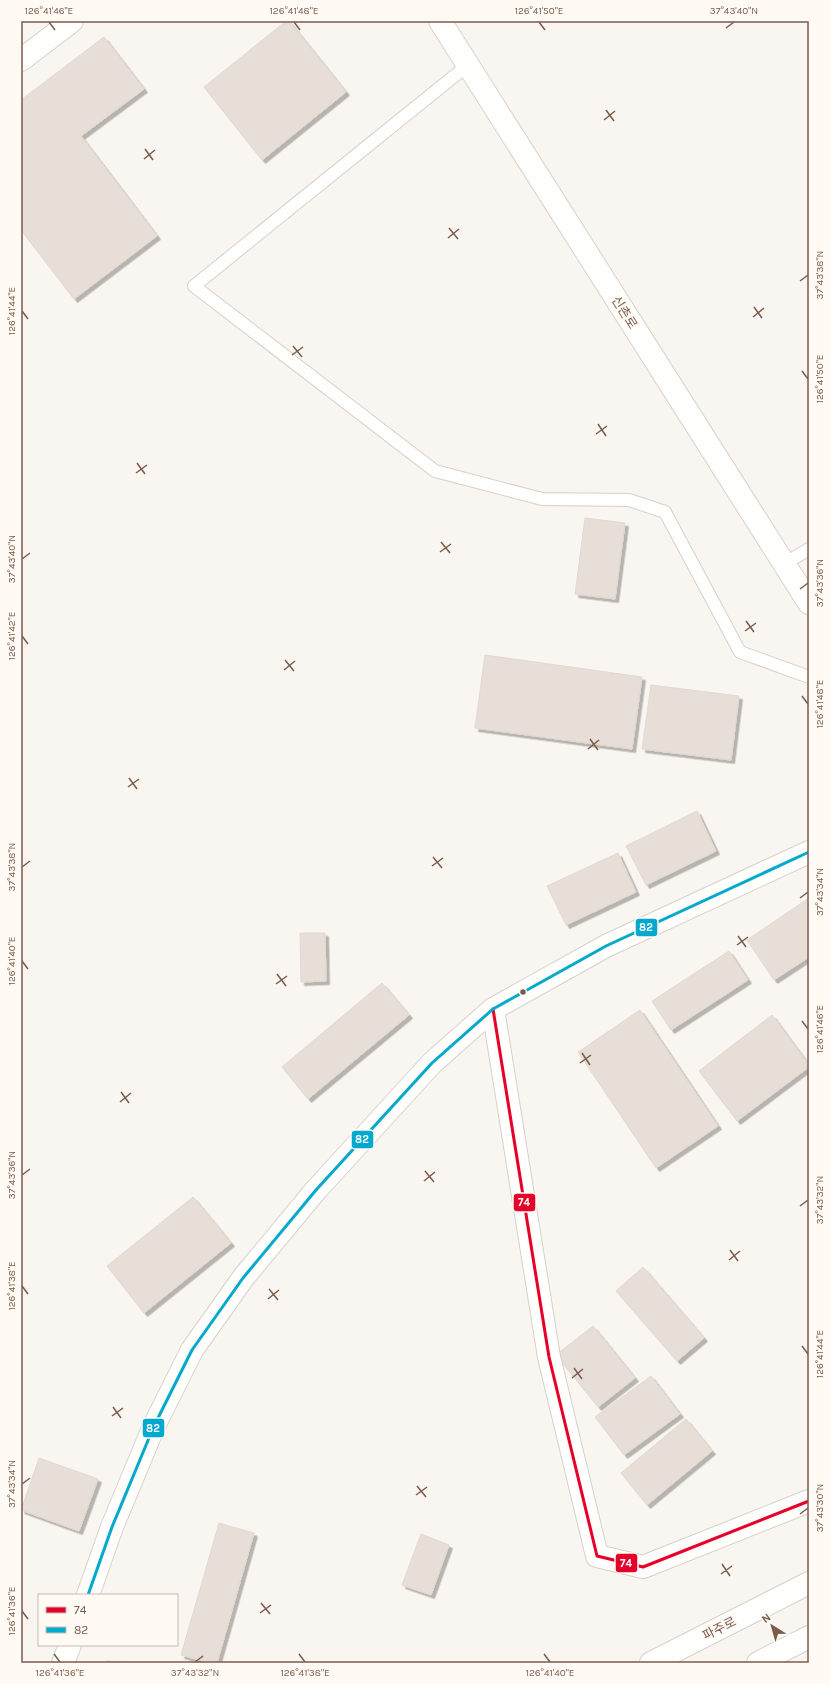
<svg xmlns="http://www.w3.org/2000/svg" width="830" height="1684" font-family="Karla,'Noto Sans KR',sans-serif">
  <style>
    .building { fill: #e6ded7; stroke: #e2d8d2; filter: url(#shadow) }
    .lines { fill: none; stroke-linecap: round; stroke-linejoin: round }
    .lane-casing { stroke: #d7d1cb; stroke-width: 14 }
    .street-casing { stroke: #d7d1cb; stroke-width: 24 }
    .secondary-casing { stroke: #d9d2cb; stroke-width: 24 }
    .lane { stroke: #fefefd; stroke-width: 12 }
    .street { stroke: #fefefd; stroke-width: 22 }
    .secondary { stroke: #fefefd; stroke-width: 22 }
    .bus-1-casing { stroke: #fffaf3; stroke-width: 6 }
    .bus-2-casing { stroke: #fffaf3; stroke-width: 6 }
    .bus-1 { stroke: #e4002b; stroke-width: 3 }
    .bus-2 { stroke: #00a9ce; stroke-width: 3 }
    .ticks { fill: none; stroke: #7a5c4d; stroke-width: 1.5 }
    .bus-dot { fill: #7a5c4d; stroke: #fffaf3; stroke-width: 1.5 }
    .labels { text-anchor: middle; stroke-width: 3.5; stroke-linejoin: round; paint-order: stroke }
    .street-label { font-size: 13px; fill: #7a5c4d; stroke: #fffaf3 }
    .line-badge { stroke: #fffaf3; stroke-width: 1.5 }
    .badge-label { font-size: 11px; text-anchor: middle; font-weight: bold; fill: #fff }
    .neatline { fill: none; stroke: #7a5c4d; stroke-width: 1.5 }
    .ticks-label { font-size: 10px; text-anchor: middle; fill: #7a5c4d }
  </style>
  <defs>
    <filter id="shadow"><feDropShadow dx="3.5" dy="3.5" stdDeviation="0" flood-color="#0004"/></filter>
  </defs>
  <rect width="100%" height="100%" fill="#f9f5f0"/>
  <g class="building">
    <path d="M 286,21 L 289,21 L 346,92 L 262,160 L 204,87 Z"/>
    <path d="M 104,37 L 144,89 L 81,136 L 157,236 L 74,299 L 21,230 L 21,100 Z"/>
    <path d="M 585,518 L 625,523 L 615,599 L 575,594 Z"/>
    <path d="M 485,655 L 642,677 L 632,749 L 475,728 Z"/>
    <path d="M 651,685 L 739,696 L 731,760 L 642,749 Z"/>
    <path d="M 697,811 L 716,851 L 646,885 L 626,846 Z"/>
    <path d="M 618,853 L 636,892 L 566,925 L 547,886 Z"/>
    <path d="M 809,898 L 809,957 L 774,980 L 747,940 Z"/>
    <path d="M 300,933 L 325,933 L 326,981 L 301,982 Z"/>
    <path d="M 729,951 L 748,980 L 671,1030 L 652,1001 Z"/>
    <path d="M 382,983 L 409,1015 L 308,1099 L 282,1067 Z"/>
    <path d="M 640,1010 L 718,1126 L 656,1168 L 578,1052 Z"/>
    <path d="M 772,1015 L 809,1065 L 809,1067 L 737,1121 L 699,1071 Z"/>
    <path d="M 193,1197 L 231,1243 L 144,1313 L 107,1266 Z"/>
    <path d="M 643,1267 L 704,1338 L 677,1361 L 616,1291 Z"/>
    <path d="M 593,1326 L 635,1378 L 598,1407 L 556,1355 Z"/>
    <path d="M 651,1376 L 680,1414 L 624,1455 L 595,1417 Z"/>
    <path d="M 686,1419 L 712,1451 L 647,1505 L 621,1473 Z"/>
    <path d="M 39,1458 L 98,1479 L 79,1531 L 21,1510 Z"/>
    <path d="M 219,1523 L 254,1533 L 217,1663 L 210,1663 L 181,1655 Z"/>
    <path d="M 421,1534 L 449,1545 L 431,1595 L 402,1585 Z"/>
    <path d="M 106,1661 L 139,1663 L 106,1663 Z"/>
  </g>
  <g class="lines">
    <g class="lane-casing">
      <g id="lane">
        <path d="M 468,65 L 194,286 L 435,471 L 542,499 L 629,500 L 665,512 L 740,652 L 809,677"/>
        <path d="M 784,564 L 809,549"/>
      </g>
    </g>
    <g class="street-casing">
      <g id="street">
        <path d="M 21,60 L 72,21"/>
        <path d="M 493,1009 L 549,1357 L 597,1556 L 643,1567 L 809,1501"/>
      </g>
    </g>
    <g class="secondary-casing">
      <g id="secondary">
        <path d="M 440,21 L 809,603"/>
        <path d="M 88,1595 L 112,1527 L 154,1426 L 192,1350 L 243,1278 L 316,1190 L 432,1063 L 493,1009 L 606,946 L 809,852"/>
        <path d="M 63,1663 L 70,1645"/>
        <path d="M 651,1663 L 809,1583"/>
        <path d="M 758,1663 L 809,1637"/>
      </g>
    </g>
    <use href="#lane" class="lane"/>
    <use href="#street" class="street"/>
    <use href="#secondary" class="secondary"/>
    <g class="bus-1-casing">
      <path id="bus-1" d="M 493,1009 L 549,1357 L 597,1556 L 643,1567 L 809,1501"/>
    </g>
    <g class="bus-2-casing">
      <path id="bus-2" d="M 88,1595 L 112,1527 L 154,1426 L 192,1350 L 243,1278 L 316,1190 L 432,1063 L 493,1009 L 606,946 L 809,852"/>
    </g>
    <use href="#bus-1" class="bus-1"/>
    <use href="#bus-2" class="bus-2"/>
  </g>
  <path class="ticks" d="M 49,22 L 55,30M 294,22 L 300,30M 539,22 L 545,30M 726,28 L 734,22M 606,110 L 614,121M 604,120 L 615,111M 145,149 L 153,160M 144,159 L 155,150M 449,228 L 458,239M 448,238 L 459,229M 800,281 L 808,275M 754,307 L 762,318M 22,311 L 28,319M 753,317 L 764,308M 293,346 L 302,357M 292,355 L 303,347M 802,371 L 808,379M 598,424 L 606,436M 596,434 L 607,426M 137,463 L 145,474M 136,473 L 147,465M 441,542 L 450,553M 440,552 L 451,544M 22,559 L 30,553M 800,589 L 808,583M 746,621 L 754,632M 745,631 L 756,623M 22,636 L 28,644M 285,660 L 294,671M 284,670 L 295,661M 802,696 L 808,704M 590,739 L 598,750M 588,749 L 599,740M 129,778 L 137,789M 128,787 L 139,779M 433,857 L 442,868M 432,866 L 443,858M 22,867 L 30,861M 800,898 L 808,892M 738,936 L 746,947M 737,945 L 748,937M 22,961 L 28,969M 277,974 L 286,986M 276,984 L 287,976M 802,1021 L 808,1029M 582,1053 L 590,1065M 580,1063 L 591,1055M 121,1092 L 129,1103M 120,1102 L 131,1093M 425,1171 L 434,1182M 22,1175 L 30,1169M 424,1181 L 435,1172M 800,1206 L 808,1200M 730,1250 L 738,1261M 729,1260 L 740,1251M 22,1286 L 28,1294M 269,1289 L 278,1300M 268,1299 L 279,1290M 802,1346 L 808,1354M 574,1368 L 582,1379M 572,1378 L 583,1369M 113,1407 L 121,1418M 112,1416 L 123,1408M 22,1484 L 30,1478M 417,1486 L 426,1497M 416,1495 L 427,1487M 800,1514 L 808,1508M 722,1564 L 730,1576M 721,1574 L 732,1566M 261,1603 L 270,1614M 22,1611 L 28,1619M 260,1613 L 271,1605M 54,1654 L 60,1662M 299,1654 L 305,1662M 544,1654 L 550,1662M 195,1662 L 203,1656"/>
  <circle class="bus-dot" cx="523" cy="992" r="3.5"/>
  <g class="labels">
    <g class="street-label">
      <text transform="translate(625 312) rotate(58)" y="5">신촌로</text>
      <text transform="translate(719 1628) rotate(-27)" y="5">파주로</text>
    </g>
  </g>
  <g class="line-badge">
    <rect x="635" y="918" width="23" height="19" rx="4" fill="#00a9ce"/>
    <rect x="351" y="1130" width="23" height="19" rx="4" fill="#00a9ce"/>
    <rect x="513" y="1193" width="23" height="19" rx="4" fill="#e4002b"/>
    <rect x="142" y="1418" width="23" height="20" rx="4" fill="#00a9ce"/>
    <rect x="615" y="1553" width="23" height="20" rx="4" fill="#e4002b"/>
  </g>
  <g class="badge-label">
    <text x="646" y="931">82</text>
    <text x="362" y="1143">82</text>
    <text x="524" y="1206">74</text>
    <text x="153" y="1432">82</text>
    <text x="626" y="1567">74</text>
  </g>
  <rect width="830" height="1684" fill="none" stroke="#fffaf3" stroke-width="44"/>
  <rect x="38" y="1594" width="140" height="52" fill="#fffaf3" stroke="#cabbb1"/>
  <rect x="46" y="1607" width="20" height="6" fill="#e4002b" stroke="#cabbb1"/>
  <text x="74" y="1614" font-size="12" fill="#7a5c4d">74</text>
  <rect x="46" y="1627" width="20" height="6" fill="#00a9ce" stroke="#cabbb1"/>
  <text x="74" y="1634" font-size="12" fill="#7a5c4d">82</text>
  <g transform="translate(772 1626) rotate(323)" stroke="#fffaf3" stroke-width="3" paint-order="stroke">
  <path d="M0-3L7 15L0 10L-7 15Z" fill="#7a5c4d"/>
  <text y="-6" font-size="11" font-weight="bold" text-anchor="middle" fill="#7a5c4d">N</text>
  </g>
  <rect x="22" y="22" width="786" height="1640" class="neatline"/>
  <g class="ticks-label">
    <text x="49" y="14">126°41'46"E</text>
    <text x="294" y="14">126°41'48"E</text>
    <text x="539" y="14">126°41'50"E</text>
    <text x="734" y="14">37°43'40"N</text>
    <text transform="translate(819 275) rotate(-90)" y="4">37°43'38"N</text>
    <text transform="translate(11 311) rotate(-90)" y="4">126°41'44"E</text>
    <text transform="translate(819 379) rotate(-90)" y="4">126°41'50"E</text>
    <text transform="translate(11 559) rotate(-90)" y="4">37°43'40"N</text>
    <text transform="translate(819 583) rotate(-90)" y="4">37°43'36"N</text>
    <text transform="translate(11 636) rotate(-90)" y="4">126°41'42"E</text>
    <text transform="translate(819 704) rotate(-90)" y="4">126°41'48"E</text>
    <text transform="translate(11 867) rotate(-90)" y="4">37°43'38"N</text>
    <text transform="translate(819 892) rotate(-90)" y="4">37°43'34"N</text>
    <text transform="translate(11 961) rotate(-90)" y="4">126°41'40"E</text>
    <text transform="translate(819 1029) rotate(-90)" y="4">126°41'46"E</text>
    <text transform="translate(11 1175) rotate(-90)" y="4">37°43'36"N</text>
    <text transform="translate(819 1200) rotate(-90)" y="4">37°43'32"N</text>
    <text transform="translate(11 1286) rotate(-90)" y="4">126°41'38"E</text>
    <text transform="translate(819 1354) rotate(-90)" y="4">126°41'44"E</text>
    <text transform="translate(11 1484) rotate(-90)" y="4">37°43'34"N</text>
    <text transform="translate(819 1508) rotate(-90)" y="4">37°43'30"N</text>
    <text transform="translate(11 1611) rotate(-90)" y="4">126°41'36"E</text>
    <text x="60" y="1676">126°41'36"E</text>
    <text x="195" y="1676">37°43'32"N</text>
    <text x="305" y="1676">126°41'38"E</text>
    <text x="550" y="1676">126°41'40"E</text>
  </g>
</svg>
